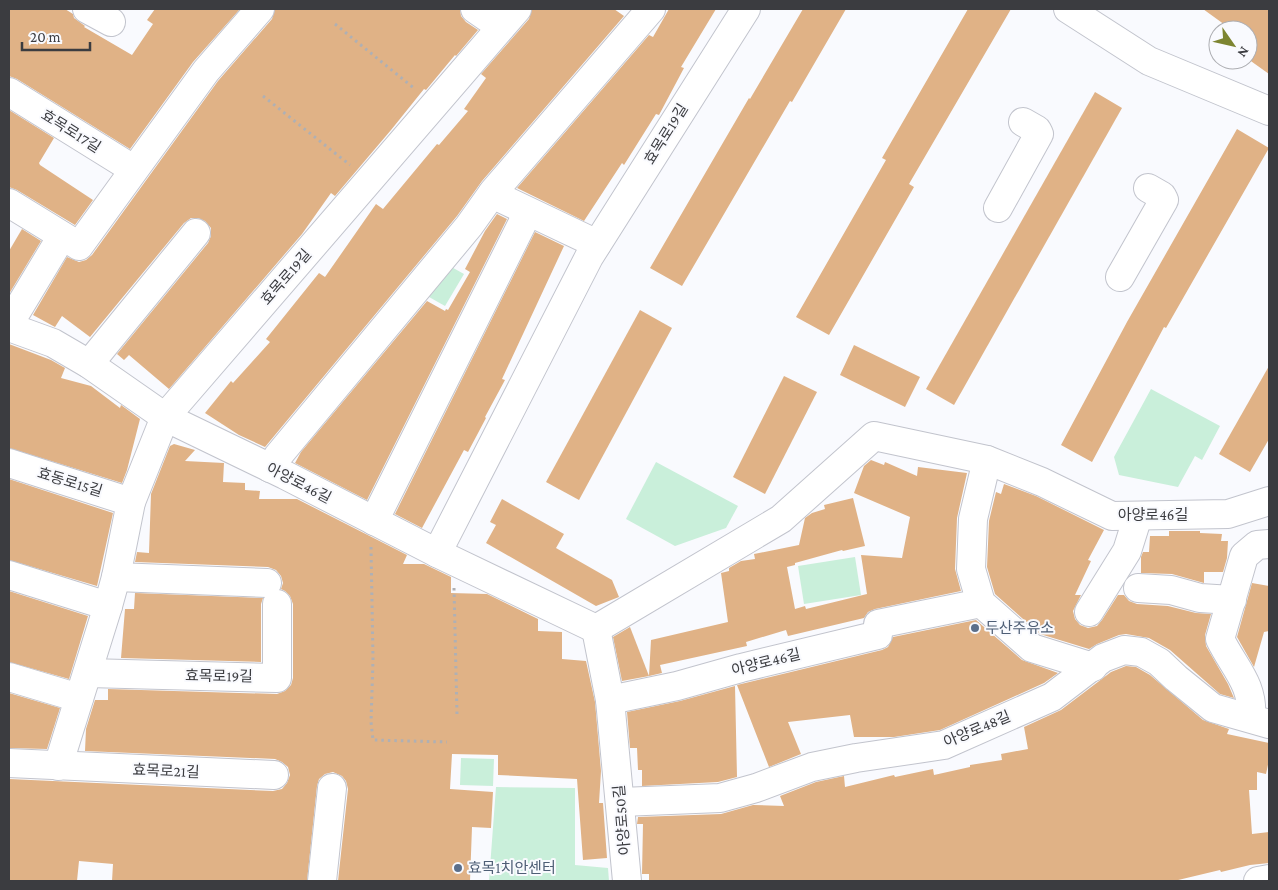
<svg xmlns="http://www.w3.org/2000/svg" width="1278" height="890" font-family="'Crimson Pro','Noto Sans KR',serif">
  <style>
    .green { fill: #c9efda }
    .building { fill: #e0b286 }
    .lines { fill: none; stroke-linecap: round; stroke-linejoin: round }
    .minor-casing { stroke: #c2c4cd; stroke-width: 30 }
    .path { stroke: #afb0b4; stroke-width: 3; stroke-dasharray: 2.5 4; stroke-linecap: butt }
    .minor { stroke: #fff; stroke-width: 28 }
    .service-dot { fill: #5c6f8a; stroke: #f9fafe; stroke-width: 2 }
    .labels { text-anchor: middle; stroke-width: 4; stroke-linejoin: round; paint-order: stroke }
    .street-label { font-size: 15px; fill: #3b3c40; stroke: #f9fafe }
    .service-label { font-size: 15px; fill: #4e5e75; stroke: #f9fafe; text-anchor: start }
  </style>
  <rect width="100%" height="100%" fill="#f9fafe"/>
  <g class="green">
    <path d="M 446,264 L 464,274 L 445,306 L 422,293 Z"/>
    <path d="M 1151,389 L 1220,426 L 1202,460 L 1195,456 L 1178,487 L 1119,475 L 1114,457 Z"/>
    <path d="M 656,462 L 738,506 L 726,528 L 675,546 L 626,519 Z"/>
    <path d="M 855,557 L 861,595 L 804,604 L 798,566 Z"/>
    <path d="M 461,758 L 494,759 L 493,786 L 460,785 Z"/>
    <path d="M 496,787 L 575,788 L 575,865 L 608,868 L 609,881 L 489,881 Z"/>
  </g>
  <g class="building">
    <path d="M 9,9 L 65,9 L 73,14 L 74,18 L 85,26 L 84,27 L 132,55 L 153,24 L 147,20 L 155,9 L 240,9 L 193,62 L 130,149 L 17,79 L 9,76 Z"/>
    <path d="M 275,9 L 460,9 L 461,16 L 466,22 L 478,30 L 456,56 L 455,55 L 426,90 L 424,89 L 391,130 L 335,196 L 331,193 L 302,234 L 169,389 L 129,355 L 124,360 L 117,354 L 208,243 L 211,236 L 211,228 L 205,221 L 198,218 L 191,218 L 184,223 L 90,337 L 62,316 L 55,327 L 33,315 L 67,257 L 79,262 L 86,260 L 92,255 L 218,81 L 272,19 Z"/>
    <path d="M 532,9 L 614,9 L 624,16 L 482,181 L 457,216 L 265,447 L 239,435 L 205,413 L 231,381 L 233,383 L 270,342 L 266,339 L 319,273 L 325,277 L 376,204 L 383,209 L 437,144 L 439,145 L 468,111 L 464,109 L 486,78 L 481,74 L 529,19 Z"/>
    <path d="M 669,9 L 716,9 L 681,67 L 684,68 L 659,115 L 656,114 L 624,165 L 622,163 L 584,221 L 517,188 L 649,35 L 653,37 Z"/>
    <path d="M 803,9 L 846,9 L 792,102 L 790,101 L 682,286 L 650,268 L 749,98 L 750,99 Z"/>
    <path d="M 968,9 L 1011,9 L 909,184 L 914,187 L 829,335 L 796,317 L 886,160 L 882,158 Z"/>
    <path d="M 1203,9 L 1269,9 L 1269,74 L 1248,59 L 1248,30 L 1232,30 Z"/>
    <path d="M 1095,92 L 1122,108 L 954,405 L 926,389 Z"/>
    <path d="M 9,110 L 54,138 L 39,163 L 40,165 L 93,200 L 75,225 L 17,190 L 9,187 Z"/>
    <path d="M 1237,129 L 1269,148 L 1166,328 L 1164,327 L 1092,462 L 1061,445 L 1127,322 Z"/>
    <path d="M 497,214 L 507,219 L 367,500 L 295,463 L 301,452 L 427,301 L 445,311 L 446,309 L 448,310 L 470,272 L 465,269 L 485,231 Z"/>
    <path d="M 22,229 L 41,241 L 9,294 L 9,251 Z"/>
    <path d="M 535,232 L 564,246 L 502,379 L 505,380 L 485,417 L 486,418 L 468,452 L 464,450 L 422,528 L 395,514 Z"/>
    <path d="M 640,310 L 672,328 L 579,500 L 546,482 Z"/>
    <path d="M 9,344 L 51,360 L 65,368 L 61,378 L 91,386 L 120,408 L 121,405 L 140,419 L 127,470 L 122,483 L 9,448 Z"/>
    <path d="M 854,345 L 920,377 L 905,407 L 840,375 Z"/>
    <path d="M 1269,366 L 1269,439 L 1250,472 L 1219,454 Z"/>
    <path d="M 784,376 L 817,392 L 765,494 L 733,477 Z"/>
    <path d="M 174,444 L 195,450 L 185,461 L 224,463 L 223,482 L 245,483 L 245,490 L 260,491 L 259,499 L 297,499 L 407,555 L 403,564 L 424,564 L 451,577 L 451,593 L 487,594 L 538,619 L 538,631 L 562,632 L 562,659 L 586,661 L 595,702 L 601,771 L 599,803 L 603,803 L 607,858 L 583,860 L 577,779 L 498,775 L 498,755 L 452,754 L 450,789 L 493,792 L 491,828 L 472,827 L 470,881 L 338,881 L 348,789 L 346,781 L 342,776 L 333,772 L 325,774 L 319,779 L 317,786 L 307,881 L 112,881 L 113,864 L 79,861 L 77,881 L 9,881 L 9,779 L 273,791 L 282,789 L 287,783 L 290,775 L 288,767 L 282,762 L 275,759 L 85,751 L 86,729 L 95,700 L 108,700 L 108,689 L 277,694 L 285,691 L 291,685 L 293,678 L 293,604 L 290,596 L 285,591 L 281,589 L 283,583 L 281,576 L 276,570 L 268,567 L 135,562 L 137,552 L 149,553 L 151,494 L 170,446 Z"/>
    <path d="M 871,460 L 884,465 L 885,462 L 917,476 L 918,467 L 967,473 L 957,518 L 955,569 L 961,591 L 875,609 L 868,612 L 864,618 L 788,636 L 786,630 L 746,642 L 747,646 L 660,665 L 662,673 L 649,676 L 651,640 L 728,622 L 721,573 L 729,571 L 729,568 L 741,561 L 755,559 L 754,554 L 799,545 L 805,518 L 812,513 L 825,509 L 824,505 L 853,498 L 865,546 L 843,551 L 842,550 L 795,563 L 795,565 L 787,567 L 795,609 L 805,606 L 806,609 L 867,594 L 861,555 L 902,558 L 910,517 L 854,493 L 864,466 Z"/>
    <path d="M 9,479 L 113,513 L 97,586 L 9,560 Z"/>
    <path d="M 1004,484 L 1036,496 L 1104,530 L 1088,560 L 1091,561 L 1075,595 L 1081,595 L 1073,611 L 1075,619 L 1080,625 L 1088,628 L 1097,626 L 1102,620 L 1118,595 L 1124,595 L 1129,601 L 1137,604 L 1168,606 L 1196,613 L 1211,614 L 1205,635 L 1206,646 L 1228,684 L 1234,698 L 1220,694 L 1170,650 L 1149,638 L 1126,634 L 1119,635 L 1097,644 L 1089,649 L 1040,634 L 995,594 L 987,567 L 989,521 L 996,492 L 1001,494 Z"/>
    <path d="M 502,499 L 564,534 L 556,548 L 612,580 L 619,597 L 596,606 L 486,543 L 496,525 L 490,522 Z"/>
    <path d="M 1169,531 L 1200,531 L 1200,533 L 1222,534 L 1221,541 L 1228,541 L 1227,558 L 1223,572 L 1204,572 L 1204,583 L 1172,574 L 1141,573 L 1141,557 L 1143,552 L 1149,552 L 1150,536 L 1169,536 Z"/>
    <path d="M 1252,583 L 1269,586 L 1269,631 L 1264,632 L 1254,667 L 1237,637 Z"/>
    <path d="M 9,591 L 88,616 L 69,679 L 9,662 Z"/>
    <path d="M 135,593 L 263,598 L 261,604 L 261,662 L 121,658 L 125,609 L 134,609 Z"/>
    <path d="M 976,620 L 1022,660 L 1058,673 L 1044,683 L 940,730 L 894,737 L 854,737 L 850,715 L 788,722 L 801,754 L 769,767 L 737,685 L 882,650 L 888,647 L 893,637 Z"/>
    <path d="M 630,627 L 649,676 L 622,681 L 613,637 Z"/>
    <path d="M 1126,666 L 1136,667 L 1150,675 L 1203,720 L 1229,729 L 1227,734 L 1269,743 L 1269,760 L 1266,774 L 1257,772 L 1257,790 L 1249,790 L 1252,834 L 1269,832 L 1269,863 L 1250,865 L 1221,872 L 1220,870 L 1174,881 L 649,881 L 649,874 L 642,874 L 643,824 L 637,824 L 638,817 L 721,814 L 753,805 L 784,806 L 780,796 L 816,782 L 844,776 L 845,787 L 894,775 L 895,777 L 933,769 L 934,775 L 970,767 L 970,765 L 1002,760 L 1001,754 L 1028,749 L 1024,727 L 1061,710 L 1111,672 Z"/>
    <path d="M 735,686 L 737,777 L 718,782 L 642,786 L 642,770 L 638,770 L 637,748 L 630,748 L 627,712 L 680,701 Z"/>
    <path d="M 9,693 L 60,708 L 47,749 L 9,748 Z"/>
  </g>
  <g class="lines">
    <g class="minor-casing">
      <g id="minor">
        <path d="M 87,9 L 111,22"/>
        <path d="M 475,9 L 501,27"/>
        <path d="M 1068,9 L 1149,61 L 1269,111"/>
        <path d="M 9,92 L 133,169"/>
        <path d="M 492,194 L 597,244"/>
        <path d="M 9,203 L 79,246 L 206,71 L 260,9"/>
        <path d="M 998,208 L 1039,134 L 1037,130 L 1023,122"/>
        <path d="M 1120,277 L 1164,200 L 1162,196 L 1148,188"/>
        <path d="M 9,324 L 62,236"/>
        <path d="M 9,327 L 53,343 L 89,364 L 165,417 L 285,475 L 437,553 L 596,629 L 781,519 L 874,436 L 987,460 L 1042,482 L 1112,516 L 1228,514 L 1269,501"/>
        <path d="M 89,364 L 196,233"/>
        <path d="M 987,460 L 973,519 L 971,569 L 981,603 L 1032,648 L 1093,667"/>
        <path d="M 9,463 L 131,502"/>
        <path d="M 270,468 L 278,456 L 469,226 L 494,191 L 651,9"/>
        <path d="M 374,521 L 528,212"/>
        <path d="M 437,553 L 589,257 L 746,9"/>
        <path d="M 9,575 L 108,606"/>
        <path d="M 116,577 L 267,583"/>
        <path d="M 1138,588 L 1171,590 L 1200,598 L 1232,600"/>
        <path d="M 1089,612 L 1127,551 L 1138,516"/>
        <path d="M 596,629 L 610,700 L 627,881"/>
        <path d="M 88,673 L 277,678 L 277,604"/>
        <path d="M 9,677 L 79,698"/>
        <path d="M 610,700 L 677,686 L 741,668 L 878,635 L 878,624 L 981,603"/>
        <path d="M 1251,718 C 1254,684 1234,668 1220,639 L 1244,556 L 1257,545 L 1269,544"/>
        <path d="M 9,763 L 274,775"/>
        <path d="M 58,766 L 108,606 L 116,577 L 131,502 L 165,417 L 517,9"/>
        <path d="M 621,802 L 720,798 L 756,788 L 812,767 L 856,758 L 944,745 L 1052,697 L 1103,658 L 1124,650 L 1141,652 L 1159,662 L 1176,678 L 1213,708 L 1269,724"/>
        <path d="M 322,881 L 332,788"/>
        <path d="M 1258,881 L 1269,879"/>
      </g>
    </g>
    <g class="path">
      <path d="M 335,24 L 415,89"/>
      <path d="M 263,96 L 350,165"/>
      <path d="M 371,547 L 373,659 L 371,722 L 373,740 L 447,742"/>
      <path d="M 454,588 L 457,715"/>
    </g>
    <use href="#minor" class="minor"/>
  </g>
  <g class="service-dot">
    <circle cx="975" cy="628" r="5"/>
    <circle cx="458" cy="868" r="5"/>
  </g>
  <g class="labels">
    <g class="street-label">
      <text transform="translate(71 131) rotate(32)" y="5">효목로17길</text>
      <text transform="translate(666 134) rotate(-58)" y="5">효목로19길</text>
      <text transform="translate(286 277) rotate(-49)" y="5">효목로19길</text>
      <text transform="translate(70 482) rotate(17)" y="5">효동로15길</text>
      <text transform="translate(299 483) rotate(27)" y="5">아양로46길</text>
      <text x="1153" y="520">아양로46길</text>
      <text transform="translate(766 662) rotate(-14)" y="5">아양로46길</text>
      <text transform="translate(219 676) rotate(1)" y="5">효목로19길</text>
      <text transform="translate(977 729) rotate(-23)" y="5">아양로48길</text>
      <text transform="translate(166 771) rotate(2)" y="5">효목로21길</text>
      <text transform="translate(622 820) rotate(-95)" y="5">아양로50길</text>
    </g>
    <g class="service-label">
      <text x="985" y="633">두산주유소</text>
      <text x="468" y="873">효목1치안센터</text>
    </g>
  </g>
  <rect width="1278" height="890" fill="none" stroke="#3b3c40" stroke-width="20"/>
  <g transform="translate(1233 45) rotate(124)"><circle r="24" fill="#f9fafe" stroke="#adaeb2"/>
  <path d="M0-4L9 19L0 12L-9 19Z" fill="#7d8531"/>
  <text y="-8" font-size="14" font-weight="bold" text-anchor="middle" fill="#3b3c40">N</text>
  </g>
  <path d="M22 42v8h68v-8" fill="none" stroke="#3b3c40" stroke-width="2.5"/>
  <text x="30" y="42" font-size="15" fill="#3b3c40" stroke="#f9fafe" stroke-width="4" paint-order="stroke">20 m</text>
</svg>
